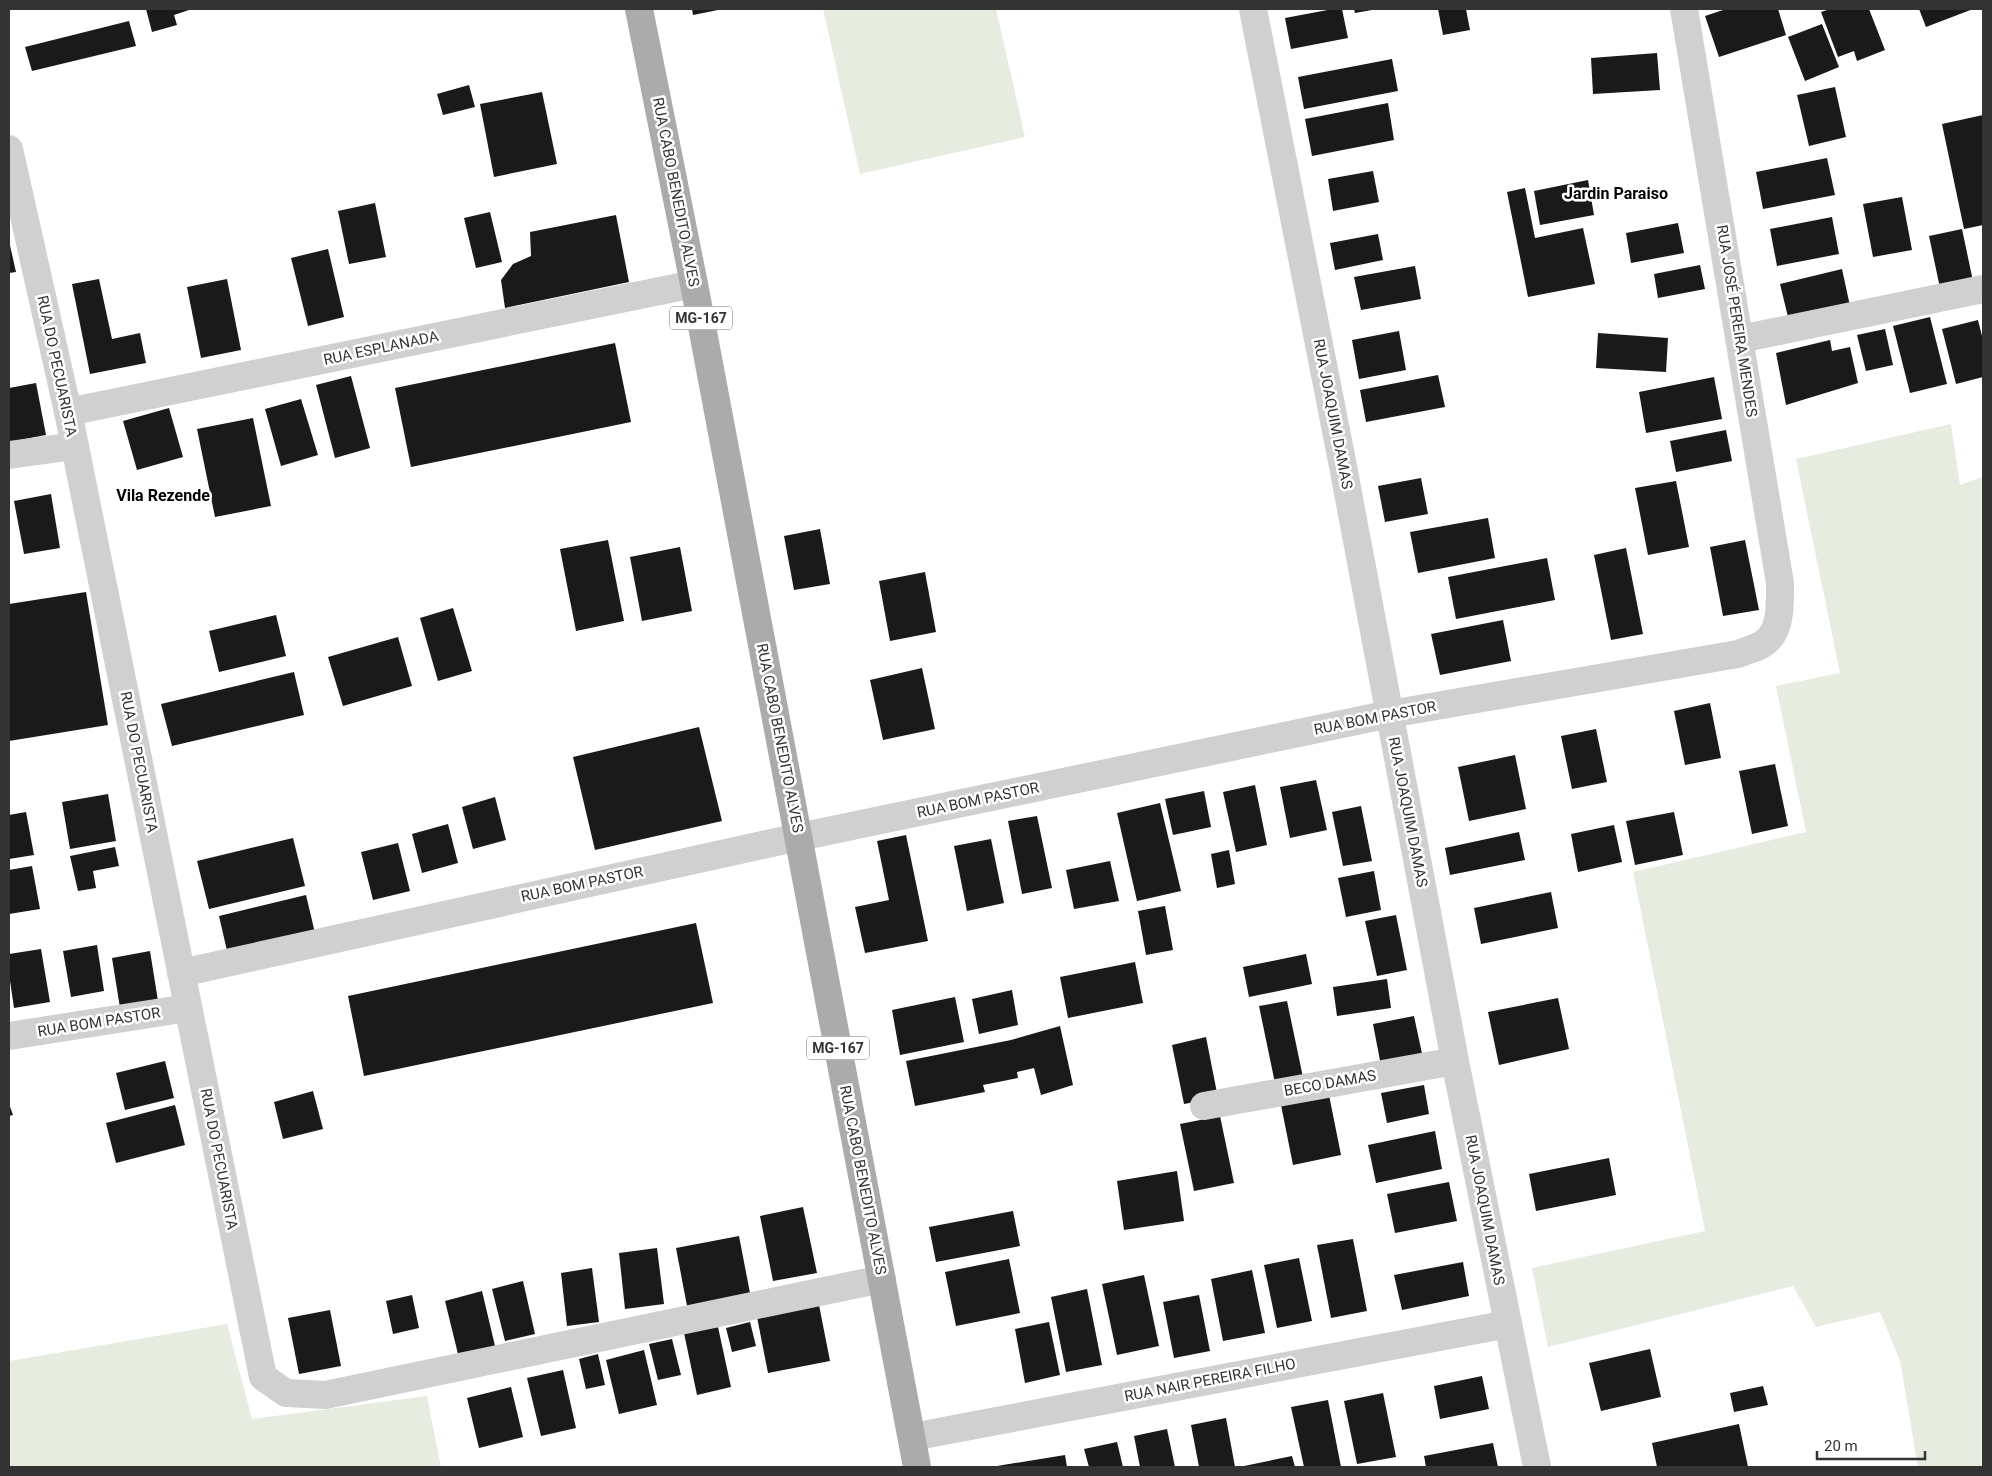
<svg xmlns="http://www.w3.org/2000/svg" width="1992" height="1476" font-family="Roboto,sans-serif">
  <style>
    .green { fill: #e6ecdf }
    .building { fill: #1a1a1a }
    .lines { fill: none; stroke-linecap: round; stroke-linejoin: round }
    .minor { stroke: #d0d0d0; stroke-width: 28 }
    .primary { stroke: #ababab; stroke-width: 28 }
    .labels { text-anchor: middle; stroke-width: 5; stroke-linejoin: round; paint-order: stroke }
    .shield { fill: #fff; stroke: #707070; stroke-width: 1 }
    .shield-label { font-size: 14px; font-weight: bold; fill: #333 }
    .street-label { font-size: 15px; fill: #333; stroke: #fff }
    .neighbourhood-label { font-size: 16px; font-weight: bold; fill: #000; stroke: #fff }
  </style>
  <rect width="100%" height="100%" fill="#fff"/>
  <g class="green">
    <path d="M 823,9 L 996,9 L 1025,137 L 860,174 Z"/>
    <path d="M 1951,424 L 1960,485 L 1983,477 L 1983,1467 L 1918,1467 L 1900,1361 L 1880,1312 L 1816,1327 L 1793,1286 L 1548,1347 L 1532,1268 L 1705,1231 L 1633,872 L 1806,832 L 1776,686 L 1840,673 L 1796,459 Z"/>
    <path d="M 227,1324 L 252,1419 L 427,1396 L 441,1467 L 9,1467 L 9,1361 Z"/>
  </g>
  <g class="building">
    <path d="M 146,9 L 192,9 L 174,15 L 177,25 L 152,32 Z"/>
    <path d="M 692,9 L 718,9 L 718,10 L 693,15 Z"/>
    <path d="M 1333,9 L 1342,9 L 1348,38 L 1291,49 L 1285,18 Z"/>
    <path d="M 1354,9 L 1372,9 L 1372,10 L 1355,13 Z"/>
    <path d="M 1438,9 L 1466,9 L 1470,30 L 1443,35 Z"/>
    <path d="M 1726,9 L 1778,9 L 1786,35 L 1719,57 L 1705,16 Z"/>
    <path d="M 1830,9 L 1869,9 L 1885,50 L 1857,61 L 1854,51 L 1838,57 L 1821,12 Z"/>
    <path d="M 1919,9 L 1973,9 L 1926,27 Z"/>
    <path d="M 129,21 L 136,46 L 32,71 L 25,47 Z"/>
    <path d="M 1822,24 L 1839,67 L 1805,81 L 1788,37 Z"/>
    <path d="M 1657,53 L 1660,90 L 1593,94 L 1591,58 Z"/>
    <path d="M 1392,59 L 1398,91 L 1304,109 L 1298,77 Z"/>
    <path d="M 469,85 L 475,107 L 443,115 L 437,94 Z"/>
    <path d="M 1835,87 L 1846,137 L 1809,146 L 1797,95 Z"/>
    <path d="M 542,92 L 557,164 L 494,177 L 480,104 Z"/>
    <path d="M 1388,103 L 1394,140 L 1312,156 L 1305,119 Z"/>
    <path d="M 1983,115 L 1983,225 L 1964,229 L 1942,124 Z"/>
    <path d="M 1827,158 L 1835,195 L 1763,209 L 1756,172 Z"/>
    <path d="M 1373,171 L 1379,202 L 1333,211 L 1328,179 Z"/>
    <path d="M 1588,180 L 1594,215 L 1540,225 L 1534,191 Z"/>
    <path d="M 1525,188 L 1535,238 L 1583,228 L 1595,284 L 1528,297 L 1507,192 Z"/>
    <path d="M 1902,197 L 1912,250 L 1873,257 L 1863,204 Z"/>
    <path d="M 375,203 L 386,257 L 349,264 L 338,211 Z"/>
    <path d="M 490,212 L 502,262 L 476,268 L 464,218 Z"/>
    <path d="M 616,215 L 629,282 L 505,308 L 501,280 L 513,264 L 531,256 L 530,232 Z"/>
    <path d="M 1832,217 L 1839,254 L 1777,266 L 1770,229 Z"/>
    <path d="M 1678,223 L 1684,253 L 1631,263 L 1626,233 Z"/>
    <path d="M 1962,229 L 1973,281 L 1940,288 L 1929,236 Z"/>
    <path d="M 1378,234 L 1383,260 L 1335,270 L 1330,243 Z"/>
    <path d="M 9,241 L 16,272 L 9,273 Z"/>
    <path d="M 328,249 L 344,317 L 308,326 L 291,258 Z"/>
    <path d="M 1700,265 L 1705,289 L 1658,298 L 1654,274 Z"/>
    <path d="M 1415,266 L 1421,299 L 1361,310 L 1354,277 Z"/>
    <path d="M 1842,269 L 1850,306 L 1789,321 L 1780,284 Z"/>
    <path d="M 99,279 L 112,339 L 140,333 L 146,363 L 90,374 L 72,284 Z"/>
    <path d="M 227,279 L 241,350 L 201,358 L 187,287 Z"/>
    <path d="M 1930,317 L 1947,384 L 1910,393 L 1893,326 Z"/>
    <path d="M 1978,320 L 1983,340 L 1983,377 L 1956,384 L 1942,329 Z"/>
    <path d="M 1885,329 L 1893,365 L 1866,371 L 1857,335 Z"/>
    <path d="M 1399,331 L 1406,370 L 1359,379 L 1352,340 Z"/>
    <path d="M 1598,333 L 1668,338 L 1666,372 L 1596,368 Z"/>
    <path d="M 1830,340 L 1832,351 L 1850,347 L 1858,383 L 1786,405 L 1776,353 Z"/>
    <path d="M 615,343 L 631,422 L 411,467 L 395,388 Z"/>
    <path d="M 1438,375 L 1445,407 L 1366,422 L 1360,390 Z"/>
    <path d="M 351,376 L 370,448 L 335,458 L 316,385 Z"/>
    <path d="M 1714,377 L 1722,419 L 1646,433 L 1639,392 Z"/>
    <path d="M 36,383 L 46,435 L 9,442 L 9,388 Z"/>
    <path d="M 301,399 L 318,455 L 281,466 L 265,409 Z"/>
    <path d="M 169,408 L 183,457 L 137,470 L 123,421 Z"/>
    <path d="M 253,418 L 271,506 L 215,517 L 197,429 Z"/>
    <path d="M 1726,430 L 1732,461 L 1676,472 L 1670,441 Z"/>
    <path d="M 1421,478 L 1428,514 L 1385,522 L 1378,486 Z"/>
    <path d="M 1676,481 L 1689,547 L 1648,555 L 1635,488 Z"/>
    <path d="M 51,494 L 60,548 L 24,554 L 14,501 Z"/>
    <path d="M 1488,518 L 1495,558 L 1418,573 L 1410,532 Z"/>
    <path d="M 820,529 L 830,584 L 794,590 L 784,536 Z"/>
    <path d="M 608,540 L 624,621 L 576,631 L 560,549 Z"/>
    <path d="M 1745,540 L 1759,610 L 1723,616 L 1710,547 Z"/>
    <path d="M 680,547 L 692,611 L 642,621 L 630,557 Z"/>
    <path d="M 1626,548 L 1643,634 L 1611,640 L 1594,555 Z"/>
    <path d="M 1547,558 L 1555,600 L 1456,619 L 1448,577 Z"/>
    <path d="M 925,572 L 936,632 L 890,641 L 879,581 Z"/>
    <path d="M 86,592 L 108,725 L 9,741 L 9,604 Z"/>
    <path d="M 453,608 L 472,671 L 438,681 L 420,618 Z"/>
    <path d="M 276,615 L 286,656 L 219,672 L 209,631 Z"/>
    <path d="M 1503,620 L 1511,661 L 1440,675 L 1431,634 Z"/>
    <path d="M 398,637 L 412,686 L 343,706 L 328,657 Z"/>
    <path d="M 922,668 L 935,729 L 883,740 L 870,680 Z"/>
    <path d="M 294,672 L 304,715 L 172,746 L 161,704 Z"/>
    <path d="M 1710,703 L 1721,758 L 1685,765 L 1674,711 Z"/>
    <path d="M 699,727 L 722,821 L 595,850 L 573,757 Z"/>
    <path d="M 1596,729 L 1607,782 L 1572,789 L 1561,736 Z"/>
    <path d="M 1515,755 L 1526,809 L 1469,821 L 1458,767 Z"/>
    <path d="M 1775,764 L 1788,826 L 1752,834 L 1739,771 Z"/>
    <path d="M 1316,780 L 1327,830 L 1290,838 L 1280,787 Z"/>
    <path d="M 1255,785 L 1267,845 L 1236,852 L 1223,792 Z"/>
    <path d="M 1204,791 L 1211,827 L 1173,835 L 1165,799 Z"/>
    <path d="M 108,794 L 116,841 L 70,849 L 62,802 Z"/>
    <path d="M 495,797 L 506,840 L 473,849 L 462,807 Z"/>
    <path d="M 1160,803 L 1181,891 L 1137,901 L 1117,813 Z"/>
    <path d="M 1361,806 L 1372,861 L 1343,866 L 1332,812 Z"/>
    <path d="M 26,812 L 34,855 L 9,859 L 9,815 Z"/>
    <path d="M 1674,812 L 1683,855 L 1635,865 L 1626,821 Z"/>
    <path d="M 1037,816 L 1052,888 L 1022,894 L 1008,821 Z"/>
    <path d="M 448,824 L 458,863 L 422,873 L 412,834 Z"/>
    <path d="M 1614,825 L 1622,862 L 1578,872 L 1571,834 Z"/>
    <path d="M 1519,832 L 1525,860 L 1450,875 L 1445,848 Z"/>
    <path d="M 906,835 L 928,941 L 865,953 L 855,907 L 889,900 L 877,841 Z"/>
    <path d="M 293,838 L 305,886 L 209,909 L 197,861 Z"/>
    <path d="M 991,839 L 1004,903 L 967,911 L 954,846 Z"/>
    <path d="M 398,843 L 410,891 L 373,900 L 361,852 Z"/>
    <path d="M 115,847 L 119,866 L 93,871 L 96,888 L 78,891 L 70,856 Z"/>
    <path d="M 1229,850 L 1235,884 L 1217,888 L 1211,854 Z"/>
    <path d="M 1110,861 L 1119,901 L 1074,909 L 1066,870 Z"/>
    <path d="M 32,866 L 40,909 L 9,914 L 9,870 Z"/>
    <path d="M 1374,871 L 1381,910 L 1346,917 L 1338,878 Z"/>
    <path d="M 1551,892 L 1558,928 L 1481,944 L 1474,908 Z"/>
    <path d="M 306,895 L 315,933 L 228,955 L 219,916 Z"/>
    <path d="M 1165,906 L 1173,950 L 1146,955 L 1138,911 Z"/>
    <path d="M 1396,915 L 1407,970 L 1377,976 L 1365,921 Z"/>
    <path d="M 696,923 L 713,1003 L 364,1076 L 348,996 Z"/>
    <path d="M 97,945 L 104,991 L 71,997 L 63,951 Z"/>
    <path d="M 41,949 L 50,1002 L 14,1008 L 9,974 L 9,954 Z"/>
    <path d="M 150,951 L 158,1001 L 120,1008 L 112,958 Z"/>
    <path d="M 1306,954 L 1312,984 L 1249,997 L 1243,967 Z"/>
    <path d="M 1135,962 L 1143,1003 L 1068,1018 L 1060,977 Z"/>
    <path d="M 1387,979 L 1391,1008 L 1337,1016 L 1333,987 Z"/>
    <path d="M 1012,990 L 1018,1025 L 979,1034 L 972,999 Z"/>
    <path d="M 955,997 L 964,1042 L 900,1055 L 892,1010 Z"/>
    <path d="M 1558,998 L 1569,1049 L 1499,1065 L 1488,1012 Z"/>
    <path d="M 1287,1001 L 1304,1082 L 1276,1088 L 1259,1006 Z"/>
    <path d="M 1414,1016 L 1424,1063 L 1382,1071 L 1373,1024 Z"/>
    <path d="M 1060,1026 L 1073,1085 L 1041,1095 L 1034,1068 L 1017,1072 L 1018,1078 L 983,1085 L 985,1092 L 915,1106 L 906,1061 L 1011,1040 Z"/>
    <path d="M 1206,1037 L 1218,1098 L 1184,1104 L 1172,1045 Z"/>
    <path d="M 165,1061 L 174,1098 L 125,1110 L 116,1073 Z"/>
    <path d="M 1424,1085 L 1429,1114 L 1387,1123 L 1381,1093 Z"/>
    <path d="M 313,1091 L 323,1129 L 283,1139 L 274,1102 Z"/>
    <path d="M 1329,1095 L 1341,1155 L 1293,1165 L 1281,1105 Z"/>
    <path d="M 9,1104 L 13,1115 L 9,1116 Z"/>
    <path d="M 175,1105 L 185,1145 L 116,1163 L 106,1123 Z"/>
    <path d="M 1220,1116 L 1234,1183 L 1194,1191 L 1180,1124 Z"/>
    <path d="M 1435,1131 L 1442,1169 L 1376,1183 L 1368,1145 Z"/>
    <path d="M 1609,1158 L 1616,1195 L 1536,1211 L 1529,1174 Z"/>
    <path d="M 1177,1171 L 1184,1221 L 1124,1230 L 1117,1181 Z"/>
    <path d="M 1449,1182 L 1457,1221 L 1395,1233 L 1387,1194 Z"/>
    <path d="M 803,1207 L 817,1273 L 773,1281 L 760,1216 Z"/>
    <path d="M 1013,1211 L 1020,1246 L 936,1262 L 929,1227 Z"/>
    <path d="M 739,1236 L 750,1293 L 687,1306 L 676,1248 Z"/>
    <path d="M 1353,1239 L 1367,1311 L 1331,1318 L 1317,1245 Z"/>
    <path d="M 657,1248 L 664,1304 L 625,1309 L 619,1253 Z"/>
    <path d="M 1299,1258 L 1312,1321 L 1277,1328 L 1264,1265 Z"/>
    <path d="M 1009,1259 L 1020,1313 L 956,1326 L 945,1272 Z"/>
    <path d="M 1463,1262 L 1469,1296 L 1402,1310 L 1394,1275 Z"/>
    <path d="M 592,1268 L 599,1322 L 567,1326 L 561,1273 Z"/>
    <path d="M 1252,1270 L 1265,1333 L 1223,1341 L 1211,1279 Z"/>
    <path d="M 1144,1275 L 1159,1346 L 1117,1355 L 1102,1284 Z"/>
    <path d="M 523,1281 L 535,1334 L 505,1341 L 492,1289 Z"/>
    <path d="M 1087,1289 L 1102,1365 L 1066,1372 L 1051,1297 Z"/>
    <path d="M 482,1291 L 495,1346 L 458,1354 L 445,1301 Z"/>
    <path d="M 412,1295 L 419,1328 L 393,1334 L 386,1301 Z"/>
    <path d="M 1199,1295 L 1210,1351 L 1174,1358 L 1163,1302 Z"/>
    <path d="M 819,1305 L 830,1361 L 768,1373 L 757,1317 Z"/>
    <path d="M 330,1310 L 341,1366 L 299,1374 L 288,1318 Z"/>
    <path d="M 750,1322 L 756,1346 L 732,1352 L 726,1328 Z"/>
    <path d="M 1049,1322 L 1060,1375 L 1025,1383 L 1015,1329 Z"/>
    <path d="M 718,1327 L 731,1387 L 697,1395 L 684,1333 Z"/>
    <path d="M 672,1339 L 681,1375 L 658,1380 L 649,1344 Z"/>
    <path d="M 1650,1349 L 1661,1397 L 1601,1411 L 1589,1363 Z"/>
    <path d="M 644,1350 L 657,1405 L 619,1414 L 606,1360 Z"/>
    <path d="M 598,1354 L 605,1385 L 586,1389 L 579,1359 Z"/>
    <path d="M 563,1370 L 576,1428 L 541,1436 L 527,1378 Z"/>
    <path d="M 1482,1376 L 1489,1409 L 1440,1419 L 1434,1386 Z"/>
    <path d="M 1763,1386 L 1768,1405 L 1734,1412 L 1730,1393 Z"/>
    <path d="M 511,1387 L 523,1437 L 479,1448 L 467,1398 Z"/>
    <path d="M 1383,1393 L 1396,1457 L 1357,1464 L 1344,1401 Z"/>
    <path d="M 1328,1400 L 1341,1467 L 1304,1467 L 1291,1407 Z"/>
    <path d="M 1226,1418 L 1235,1467 L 1199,1467 L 1191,1425 Z"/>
    <path d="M 1739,1424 L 1748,1467 L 1657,1467 L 1652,1443 Z"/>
    <path d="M 1167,1429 L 1175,1467 L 1140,1467 L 1134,1436 Z"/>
    <path d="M 1117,1442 L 1123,1467 L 1089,1467 L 1084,1449 Z"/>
    <path d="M 1493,1443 L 1498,1467 L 1426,1467 L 1424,1456 Z"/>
    <path d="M 1065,1455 L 1067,1467 L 997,1467 L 997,1466 Z"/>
    <path d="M 1292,1456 L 1295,1467 L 1244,1467 L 1244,1466 Z"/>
  </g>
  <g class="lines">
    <g class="minor">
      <path d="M 1253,9 L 1342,461 L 1455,1061 L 1537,1467"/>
      <path d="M 9,149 L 68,412 L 263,1377 L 286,1393 L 325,1395 L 882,1279"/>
      <path d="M 1740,339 L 1983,289"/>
      <path d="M 68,412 L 694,284"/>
      <path d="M 9,455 L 75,446"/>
      <path d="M 181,973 L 799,837 L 1390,714 L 1738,654 C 1745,651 1754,649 1761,645 C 1782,634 1780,604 1780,583 L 1684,9"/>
      <path d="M 9,1036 L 188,1008"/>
      <path d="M 1204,1106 L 1455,1061"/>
      <path d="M 912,1437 L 1508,1324"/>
    </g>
    <path class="primary" d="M 639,9 L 694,284 L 917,1467"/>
  </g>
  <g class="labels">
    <g class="shield">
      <rect x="670" y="306.5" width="62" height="23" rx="4"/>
      <rect x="807" y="1036.5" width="62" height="23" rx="4"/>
    </g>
    <g class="shield-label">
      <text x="701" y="323">MG-167</text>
      <text x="838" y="1053">MG-167</text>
    </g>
    <g class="street-label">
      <text transform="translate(676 192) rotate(79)" y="5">RUA CABO BENEDITO ALVES</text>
      <text transform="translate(1737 321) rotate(81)" y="5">RUA JOSÉ PEREIRA MENDES</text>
      <text transform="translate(381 348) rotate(-12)" y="5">RUA ESPLANADA</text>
      <text transform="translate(57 366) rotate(78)" y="5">RUA DO PECUARISTA</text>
      <text transform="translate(1333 414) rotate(79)" y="5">RUA JOAQUIM DAMAS</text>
      <text transform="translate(1375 718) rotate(-11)" y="5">RUA BOM PASTOR</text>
      <text transform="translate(780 738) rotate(79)" y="5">RUA CABO BENEDITO ALVES</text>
      <text transform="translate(139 762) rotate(79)" y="5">RUA DO PECUARISTA</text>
      <text transform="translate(978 800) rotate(-12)" y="5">RUA BOM PASTOR</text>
      <text transform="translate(1408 812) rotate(79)" y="5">RUA JOAQUIM DAMAS</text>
      <text transform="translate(582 884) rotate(-12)" y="5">RUA BOM PASTOR</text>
      <text transform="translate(99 1022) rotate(-9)" y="5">RUA BOM PASTOR</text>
      <text transform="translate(1330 1083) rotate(-10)" y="5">BECO DAMAS</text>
      <text transform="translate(219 1159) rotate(79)" y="5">RUA DO PECUARISTA</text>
      <text transform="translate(863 1180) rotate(79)" y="5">RUA CABO BENEDITO ALVES</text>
      <text transform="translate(1485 1210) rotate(79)" y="5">RUA JOAQUIM DAMAS</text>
      <text transform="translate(1210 1380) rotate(-11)" y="5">RUA NAIR PEREIRA FILHO</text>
    </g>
    <g class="neighbourhood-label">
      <text x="1616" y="199">Jardin Paraiso</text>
      <text x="163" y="501">Vila Rezende</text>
    </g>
  </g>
  <rect width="1992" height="1476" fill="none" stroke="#333333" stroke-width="20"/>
  <path d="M1817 1451v8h108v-8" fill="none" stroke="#333333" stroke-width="2.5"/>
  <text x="1824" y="1451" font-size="15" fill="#333333" stroke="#ffffff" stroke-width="4" paint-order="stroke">20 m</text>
</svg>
